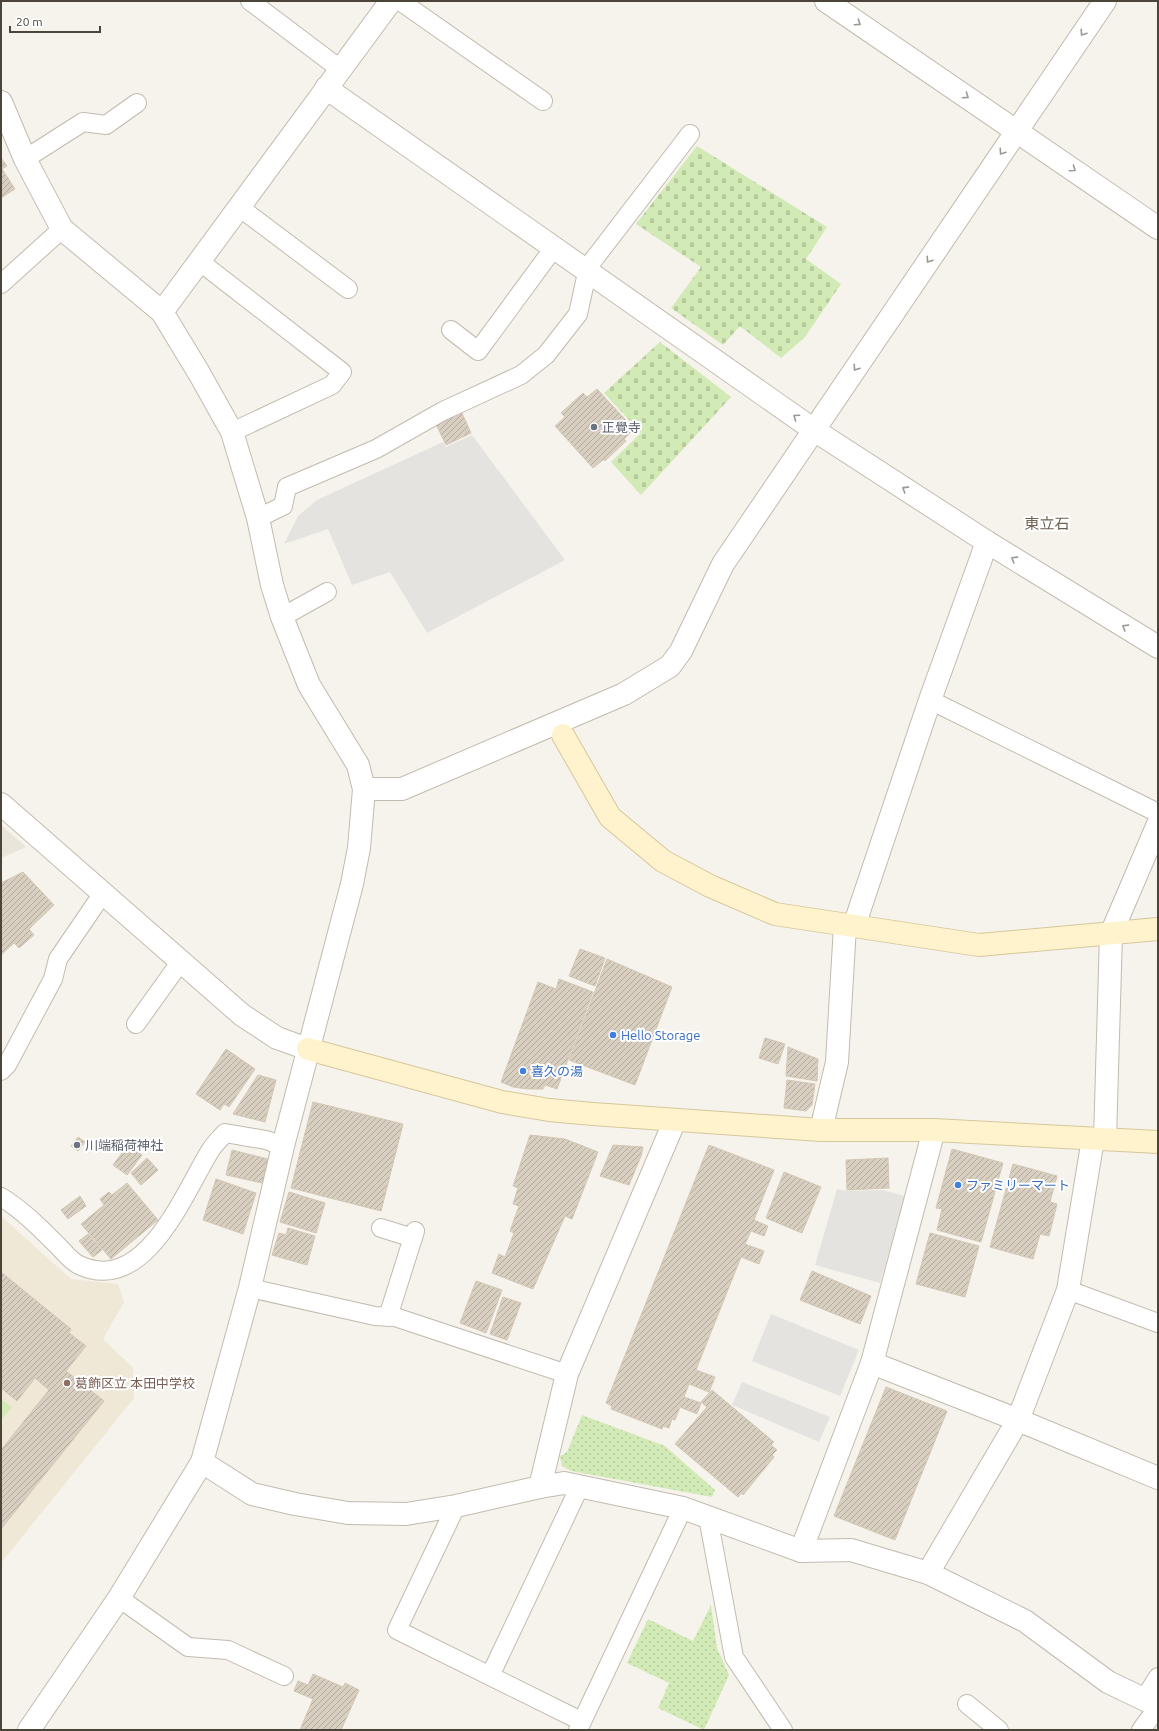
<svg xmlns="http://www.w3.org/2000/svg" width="1159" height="1731" font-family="Ubuntu,'Noto Sans JP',sans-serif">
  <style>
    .residential { fill: #eae5da }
    .education { fill: #efe8d6 }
    .green { fill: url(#green-dots) }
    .cemetery { fill: url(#cemetery-stones) }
    .pitch { fill: #d2eab5 }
    .parking { fill: #e5e3e0 }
    .building { fill: url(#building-hatch); stroke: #d3c7b4 }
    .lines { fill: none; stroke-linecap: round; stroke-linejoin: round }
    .lane-casing { stroke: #c2bbae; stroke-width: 20 }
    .street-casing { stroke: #c2bbae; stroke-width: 24 }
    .secondary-casing { stroke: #d6c79b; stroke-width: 24 }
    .lane { stroke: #fff; stroke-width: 18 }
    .street { stroke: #fff; stroke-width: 22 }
    .secondary { stroke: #fff3cd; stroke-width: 22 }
    .oneway { stroke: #9c9892 }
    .worship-dot { fill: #6b7280; stroke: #fff; stroke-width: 1.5 }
    .shop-dot { fill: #3f7fe0; stroke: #fff; stroke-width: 1.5 }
    .education-dot { fill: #8d6e63; stroke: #fff; stroke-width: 1.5 }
    .labels { text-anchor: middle; stroke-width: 4; stroke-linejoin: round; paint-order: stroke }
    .worship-label { font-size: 13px; fill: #5b616d; stroke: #fff; text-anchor: start }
    .shop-label { font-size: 13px; fill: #366cbe; stroke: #fff; text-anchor: start }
    .education-label { font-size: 13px; fill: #785e54; stroke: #fff; text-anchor: start }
    .quarter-label { font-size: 15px; fill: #6e6250; stroke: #fff }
  </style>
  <defs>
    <pattern id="green-dots" width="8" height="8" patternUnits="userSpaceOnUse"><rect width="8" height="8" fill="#d2eab5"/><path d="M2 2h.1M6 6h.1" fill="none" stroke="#b6ca9c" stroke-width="1.8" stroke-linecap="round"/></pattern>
    <pattern id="cemetery-stones" width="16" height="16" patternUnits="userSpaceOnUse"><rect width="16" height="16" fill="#d2eab5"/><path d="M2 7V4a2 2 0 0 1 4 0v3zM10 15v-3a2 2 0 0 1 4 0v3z" fill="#b6ca9c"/></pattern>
    <pattern id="building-hatch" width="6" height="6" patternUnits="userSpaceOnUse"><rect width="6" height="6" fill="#d8cfc1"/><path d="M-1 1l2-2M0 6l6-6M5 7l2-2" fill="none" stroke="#b1aa9e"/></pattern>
  </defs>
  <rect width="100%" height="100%" fill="#f6f3ec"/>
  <path class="residential" d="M 1,825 L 26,847 L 1,858 Z"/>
  <path class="education" d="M 1,1216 L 71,1279 L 118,1284 L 124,1302 L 103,1339 L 133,1368 L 134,1398 L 1,1563 Z"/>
  <g class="green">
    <path d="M 582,1415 L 665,1446 L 715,1490 L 712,1497 L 571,1471 L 562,1466 L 560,1456 L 567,1452 Z"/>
    <path d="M 711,1605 L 717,1648 L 729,1675 L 704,1730 L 658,1708 L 669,1683 L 627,1663 L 648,1619 L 693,1641 Z"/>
  </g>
  <g class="cemetery">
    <path d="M 697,146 L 827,227 L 806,259 L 841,284 L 805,337 L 781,358 L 740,326 L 723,345 L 671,308 L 701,267 L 636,224 Z"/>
    <path d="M 660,342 L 731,397 L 641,495 L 611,462 L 641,433 L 604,393 Z"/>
  </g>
  <path class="pitch" d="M 1,1399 L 12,1407 L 1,1420 Z"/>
  <g class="parking">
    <path d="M 472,435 L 565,560 L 427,633 L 390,572 L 352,585 L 328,529 L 284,544 L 298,516 L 317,500 L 443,442 L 446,447 Z"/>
    <path d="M 837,1189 L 847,1191 L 882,1190 L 905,1196 L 880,1283 L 815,1265 Z"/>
    <path d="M 771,1314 L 859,1350 L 840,1396 L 752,1361 Z"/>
    <path d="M 742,1382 L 830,1417 L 819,1442 L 732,1405 Z"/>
  </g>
  <g class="building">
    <path d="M 1,158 L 7,166 L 2,169 L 15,189 L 1,198 Z"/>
    <path d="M 597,389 L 634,429 L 624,439 L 626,441 L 605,461 L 604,459 L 593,468 L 555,426 L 565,417 L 561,413 L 583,393 L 587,397 Z"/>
    <path d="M 460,409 L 471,433 L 446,445 L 435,422 Z"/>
    <path d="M 23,872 L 54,905 L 29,929 L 34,935 L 19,948 L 14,943 L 1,955 L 1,883 Z"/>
    <path d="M 580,949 L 605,958 L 595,986 L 569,976 Z"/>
    <path d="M 607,959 L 672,987 L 635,1085 L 569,1060 Z"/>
    <path d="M 559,979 L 593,992 L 557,1089 L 545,1085 L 543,1089 L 528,1089 L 513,1087 L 501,1082 L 538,982 L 556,989 Z"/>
    <path d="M 765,1038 L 785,1044 L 778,1064 L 759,1058 Z"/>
    <path d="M 788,1047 L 818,1059 L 817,1081 L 786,1076 Z"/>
    <path d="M 226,1049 L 255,1069 L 229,1107 L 224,1104 L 220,1110 L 196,1094 Z"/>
    <path d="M 258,1075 L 276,1080 L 265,1122 L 233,1114 Z"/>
    <path d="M 787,1080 L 815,1084 L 812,1105 L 806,1111 L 784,1108 Z"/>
    <path d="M 313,1102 L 403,1124 L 381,1211 L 291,1188 Z"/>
    <path d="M 530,1135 L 565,1139 L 598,1152 L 572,1219 L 565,1216 L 533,1289 L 492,1273 L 499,1254 L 505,1257 L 514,1233 L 510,1231 L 519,1206 L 513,1204 L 518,1188 L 513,1186 Z"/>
    <path d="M 78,1137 L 85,1142 L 78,1151 L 71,1146 Z"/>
    <path d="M 128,1145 L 142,1155 L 127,1175 L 113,1165 Z"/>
    <path d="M 613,1145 L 643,1147 L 641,1156 L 629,1185 L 600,1176 Z"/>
    <path d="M 709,1145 L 774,1170 L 754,1220 L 768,1226 L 764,1236 L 751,1231 L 745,1244 L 764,1251 L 759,1264 L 741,1257 L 696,1370 L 715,1377 L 709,1392 L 689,1384 L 684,1397 L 701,1403 L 697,1414 L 680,1407 L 675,1420 L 672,1419 L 669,1428 L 663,1426 L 662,1429 L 611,1409 L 612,1406 L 606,1403 Z"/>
    <path d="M 952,1149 L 1003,1163 L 981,1242 L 937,1230 L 942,1209 L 936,1208 Z"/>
    <path d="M 232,1150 L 268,1159 L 262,1183 L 226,1175 Z"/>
    <path d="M 147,1158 L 158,1170 L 141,1185 L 131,1173 Z"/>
    <path d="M 888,1158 L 889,1188 L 847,1190 L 846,1160 Z"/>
    <path d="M 1013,1164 L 1057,1176 L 1050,1202 L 1057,1204 L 1049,1236 L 1040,1234 L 1033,1259 L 990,1247 Z"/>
    <path d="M 784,1172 L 821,1187 L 802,1233 L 766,1218 Z"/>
    <path d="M 216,1179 L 256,1193 L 243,1234 L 203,1220 Z"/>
    <path d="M 127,1183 L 158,1220 L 111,1259 L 81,1224 L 104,1205 L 100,1199 L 109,1192 L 112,1195 Z"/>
    <path d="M 289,1192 L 325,1203 L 316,1233 L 280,1222 Z"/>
    <path d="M 80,1196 L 86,1206 L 68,1219 L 61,1210 Z"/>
    <path d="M 288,1228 L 315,1236 L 307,1265 L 272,1255 L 279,1233 L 286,1235 Z"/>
    <path d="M 930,1233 L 979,1246 L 965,1297 L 916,1284 Z"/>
    <path d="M 88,1234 L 102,1250 L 93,1257 L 79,1241 Z"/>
    <path d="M 812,1271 L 871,1296 L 860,1324 L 800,1300 Z"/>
    <path d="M 1,1272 L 71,1329 L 69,1333 L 86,1346 L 66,1371 L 104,1401 L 1,1529 L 1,1450 L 49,1390 L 35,1378 L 17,1401 L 1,1388 Z"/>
    <path d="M 476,1281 L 502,1290 L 486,1333 L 460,1323 Z"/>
    <path d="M 503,1297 L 521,1303 L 507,1340 L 490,1334 Z"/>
    <path d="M 886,1387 L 947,1411 L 895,1540 L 834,1516 Z"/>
    <path d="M 712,1390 L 774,1442 L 771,1445 L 777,1450 L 772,1455 L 774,1457 L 743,1495 L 741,1493 L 738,1497 L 675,1444 L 707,1407 L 701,1402 Z"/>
    <path d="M 313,1674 L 343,1687 L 345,1683 L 359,1690 L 341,1730 L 300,1730 L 313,1699 L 294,1691 L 298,1681 L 308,1685 Z"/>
  </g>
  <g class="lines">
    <g class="lane-casing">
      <g id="lane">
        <path d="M 250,1 L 340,69"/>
        <path d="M 400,1 L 543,101"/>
        <path d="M 25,159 L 83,122 L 106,125 L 137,103"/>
        <path d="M 239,207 L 348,289"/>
        <path d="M 199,261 L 342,372 L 332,385 L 232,432"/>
        <path d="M 1,284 L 62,229"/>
        <path d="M 451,330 L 478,351 L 553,249"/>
        <path d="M 258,518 L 283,506 L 287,487 L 376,449 L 443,411 L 521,375 L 546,355 L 578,314 L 587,273 L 591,263 L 690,134"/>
        <path d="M 282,617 L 327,592"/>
        <path d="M 930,700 L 1158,813"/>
        <path d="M 136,1024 L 181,961"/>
        <path d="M 1,1071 L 7,1065 L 53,979 L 58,959 L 103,893"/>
        <path d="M 1,1197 C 21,1209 38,1226 54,1242 C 62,1249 70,1261 79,1265 C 145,1296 184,1193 210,1151 C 214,1144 220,1139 225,1133 L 266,1140 L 283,1146"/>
        <path d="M 381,1228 L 413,1238"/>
        <path d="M 250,1288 L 375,1316 L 395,1317 L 567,1374"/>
        <path d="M 1068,1290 L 1158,1323"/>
        <path d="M 388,1317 L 415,1231"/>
        <path d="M 456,1506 L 397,1630 L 581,1721"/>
        <path d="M 708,1517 L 734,1657 L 783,1730"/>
        <path d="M 119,1598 L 188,1647 L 228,1650 L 284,1676"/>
        <path d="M 490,1676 L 580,1486"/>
        <path d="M 1144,1699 L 1158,1677"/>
        <path d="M 967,1704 L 999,1730"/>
        <path d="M 578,1730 L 683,1508"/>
        <path d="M 1141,1730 L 1158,1707"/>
      </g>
    </g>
    <g class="street-casing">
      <g id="street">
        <path d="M 826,1 L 1158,228"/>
        <path d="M 326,88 L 814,430 L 987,542 L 1158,647"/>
        <path d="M 1,102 L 25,159 L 62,229 L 162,312 L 199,373 L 232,432 L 258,518 L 272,585 L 282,617 L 309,685 L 358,765 L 364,789 L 359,848 L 352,884 L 283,1146 L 250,1288 L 202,1462 L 119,1598 L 29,1730"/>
        <path d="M 162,312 L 391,1"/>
        <path d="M 364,789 L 402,789 L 624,694 L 670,666 L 681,651 L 723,564 L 1105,1"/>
        <path d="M 1,804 L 242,1015 L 277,1038 L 308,1049"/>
        <path d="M 854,926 L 930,700 L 987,542"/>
        <path d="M 821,1130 L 837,1062 L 845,926"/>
        <path d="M 1105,1139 L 1111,934 L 1158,824"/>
        <path d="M 872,1363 L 1018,1420 L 1158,1478"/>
        <path d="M 202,1462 L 252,1494 L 295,1504 L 348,1513 L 406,1514 L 456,1506 L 540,1487 L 564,1483 L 683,1508 L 801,1551 L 851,1550 L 928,1573 L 1025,1621 L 1108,1682 L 1158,1706"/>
        <path d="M 540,1487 L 567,1374 L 675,1120"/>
        <path d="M 801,1551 L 872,1363 L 934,1130"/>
        <path d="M 928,1573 L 1018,1420 L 1068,1290 L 1093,1139"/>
      </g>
    </g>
    <g class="secondary-casing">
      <g id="secondary">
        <path d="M 563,735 L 610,817 L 663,861 L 710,886 L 775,914 L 979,945 L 1158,929"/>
        <path d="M 308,1049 L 502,1102 L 549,1110 L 593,1114 L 821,1130 L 934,1130 L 1158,1142"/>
      </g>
    </g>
    <use href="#lane" class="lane"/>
    <use href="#street" class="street"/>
    <use href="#secondary" class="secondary"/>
  </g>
  <defs><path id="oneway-chevron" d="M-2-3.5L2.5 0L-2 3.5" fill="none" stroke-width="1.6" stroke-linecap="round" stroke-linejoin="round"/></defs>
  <g class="oneway">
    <use href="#oneway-chevron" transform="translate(858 23) rotate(34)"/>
    <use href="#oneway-chevron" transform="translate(1083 33) rotate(124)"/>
    <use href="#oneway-chevron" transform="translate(966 96) rotate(34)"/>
    <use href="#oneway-chevron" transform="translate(1002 152) rotate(124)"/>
    <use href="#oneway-chevron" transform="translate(1073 169) rotate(35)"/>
    <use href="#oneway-chevron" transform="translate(929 260) rotate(124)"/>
    <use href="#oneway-chevron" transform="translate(856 368) rotate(124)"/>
    <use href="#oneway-chevron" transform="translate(796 417) rotate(-145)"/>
    <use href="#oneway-chevron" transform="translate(905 489) rotate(-147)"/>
    <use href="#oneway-chevron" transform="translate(1014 559) rotate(-148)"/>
    <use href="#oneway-chevron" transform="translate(1125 627) rotate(-148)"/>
  </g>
  <g class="worship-dot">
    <circle cx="594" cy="427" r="4"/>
    <circle cx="77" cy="1145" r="4"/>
  </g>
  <g class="shop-dot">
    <circle cx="613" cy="1035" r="4"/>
    <circle cx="523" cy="1071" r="4"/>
    <circle cx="958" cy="1185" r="4"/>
  </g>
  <circle class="education-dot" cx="67" cy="1383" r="4"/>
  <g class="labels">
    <g class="worship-label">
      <text x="602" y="432">正覺寺</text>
      <text x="85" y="1150">川端稲荷神社</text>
    </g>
    <g class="shop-label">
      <text x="621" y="1040">Hello Storage</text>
      <text x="531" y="1076">喜久の湯</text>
      <text x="966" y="1190">ファミリーマート</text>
    </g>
    <g class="education-label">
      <text x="75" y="1388">葛飾区立 本田中学校</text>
    </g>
    <g class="quarter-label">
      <text x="1047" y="529">東立石</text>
    </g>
  </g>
  <rect width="1159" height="1731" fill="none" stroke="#4b4439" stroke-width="4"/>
  <path d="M10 26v6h90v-6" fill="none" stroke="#4b4439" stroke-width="2"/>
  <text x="16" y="26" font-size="12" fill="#4b4439" stroke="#ffffff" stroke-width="3" paint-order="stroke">20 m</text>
</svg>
